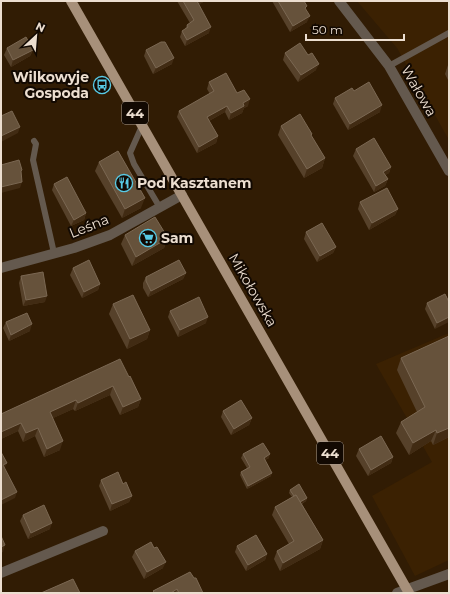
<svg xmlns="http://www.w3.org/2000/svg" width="450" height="594" font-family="Montserrat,sans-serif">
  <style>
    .built { fill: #3b2102 }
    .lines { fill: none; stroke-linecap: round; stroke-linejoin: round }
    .service { stroke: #64594e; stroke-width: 6 }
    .minor { stroke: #64594e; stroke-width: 10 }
    .primary { stroke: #a7907a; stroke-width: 10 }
    .wall { fill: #56412a }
    .shaded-wall { fill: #412b13 }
    .building { fill: #66523b; stroke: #7b6853 }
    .labels { text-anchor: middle; stroke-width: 4; stroke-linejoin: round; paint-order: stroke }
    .shield { fill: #120902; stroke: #ab9e92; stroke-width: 1 }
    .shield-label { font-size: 13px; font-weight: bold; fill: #ecded0 }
    .poi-label { font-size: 14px; font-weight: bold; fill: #ecded0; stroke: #120902; text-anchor: start }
    .street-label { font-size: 14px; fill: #ecded0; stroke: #120902 }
  </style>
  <rect width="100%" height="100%" fill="#311c04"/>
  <g class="built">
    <path d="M 357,1 L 449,1 L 449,140 L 397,48 Z"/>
    <path d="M 449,333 L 449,560 L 415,576 L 372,496 L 432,462 L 376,364 Z"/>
  </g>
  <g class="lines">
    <g class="service">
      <path d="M 389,66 L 449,33"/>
      <path d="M 142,126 L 130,153 L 134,164 L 159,206"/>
      <path d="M 34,141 L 36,144 L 33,160 L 54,253"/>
    </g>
    <g class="minor">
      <path d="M 339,1 L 389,66 L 449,171"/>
      <path d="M 1,268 L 74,248 L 110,235 L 182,195"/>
      <path d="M 1,573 L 103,531"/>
      <path d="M 397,593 L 449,574"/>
    </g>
    <path class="primary" d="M 71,1 L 409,593"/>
  </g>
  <g class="wall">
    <path d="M 177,1 L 205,1 L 199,4 L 209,33 L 185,46 L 180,37 L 182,31 L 185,29 L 187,25 L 190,23 Z"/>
    <path d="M 272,1 L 304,1 L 307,22 L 290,32 Z"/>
    <path d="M 7,48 L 33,50 L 30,56 L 11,67 L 4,55 Z"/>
    <path d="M 146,50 L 172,64 L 153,74 L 144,56 Z"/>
    <path d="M 285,53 L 316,70 L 298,82 L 283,60 Z"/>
    <path d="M 449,64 L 449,82 L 445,74 L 448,65 Z"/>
    <path d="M 209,82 L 237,93 L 248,106 L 244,108 L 242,113 L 229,120 L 225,112 L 209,121 L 218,136 L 216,143 L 197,153 L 177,117 L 179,111 L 210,94 L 207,89 Z"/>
    <path d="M 354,91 L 380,112 L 348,130 L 333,104 L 335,98 Z"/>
    <path d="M 281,126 L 311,136 L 325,158 L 322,168 L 304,178 L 278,135 Z"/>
    <path d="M 356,149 L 391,167 L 389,173 L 385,175 L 388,179 L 385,186 L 374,192 L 353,156 Z"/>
    <path d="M 99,162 L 141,208 L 122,218 L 95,171 Z"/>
    <path d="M 54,184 L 86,213 L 84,220 L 71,226 L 52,190 Z"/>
    <path d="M 360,202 L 398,209 L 395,215 L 369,230 L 358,209 Z"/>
    <path d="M 306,232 L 336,247 L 333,253 L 317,262 L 304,239 Z"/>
    <path d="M 125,235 L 168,238 L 164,248 L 132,266 L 121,244 Z"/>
    <path d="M 73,268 L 100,284 L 98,290 L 82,298 L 70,275 Z"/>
    <path d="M 186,273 L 183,279 L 148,297 L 143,288 L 143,283 L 146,277 Z"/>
    <path d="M 21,276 L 45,302 L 23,306 L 19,283 Z"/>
    <path d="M 449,302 L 435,329 L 425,309 L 427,303 Z"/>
    <path d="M 113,304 L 150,330 L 147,339 L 127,349 L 109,314 Z"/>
    <path d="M 170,311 L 206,323 L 178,337 L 168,317 Z"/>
    <path d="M 6,322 L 30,331 L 9,341 L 3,328 Z"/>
    <path d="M 401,358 L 449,437 L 433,445 L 431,441 L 409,455 L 396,433 L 401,422 L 417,412 L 397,370 Z"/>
    <path d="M 129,377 L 141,399 L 138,407 L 120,415 L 110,395 L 75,411 L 73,409 L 53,418 L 60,450 L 44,457 L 35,436 L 23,442 L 18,431 L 1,439 L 1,414 Z"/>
    <path d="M 223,411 L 252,418 L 249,425 L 231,435 L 221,417 Z"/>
    <path d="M 359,449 L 393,457 L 391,463 L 368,476 L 356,456 Z"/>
    <path d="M 243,454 L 269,458 L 265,460 L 271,476 L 247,489 L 240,475 L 241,472 L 247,468 L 241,458 Z"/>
    <path d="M 101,480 L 123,484 L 132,496 L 129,502 L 110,511 L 99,486 Z"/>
    <path d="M 290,490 L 307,498 L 306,501 L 302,504 L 323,540 L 320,549 L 280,571 L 274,559 L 277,551 L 289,544 L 272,515 L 275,507 L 292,497 L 289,493 Z"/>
    <path d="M 23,515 L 50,529 L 28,539 L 20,521 Z"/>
    <path d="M 237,546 L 267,554 L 265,560 L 246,571 L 235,552 Z"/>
    <path d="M 135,551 L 163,568 L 144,579 L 132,557 Z"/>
    <path d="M 190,572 L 203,593 L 153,593 L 153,591 Z"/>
  </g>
  <g class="shaded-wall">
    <path d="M 197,1 L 205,1 L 195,7 Z"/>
    <path d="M 310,16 L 307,22 L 290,32 L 293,26 Z"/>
    <path d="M 211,27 L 209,33 L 185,46 L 187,40 Z"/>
    <path d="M 33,50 L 30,56 L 11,67 L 13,60 Z"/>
    <path d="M 174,58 L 172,64 L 153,74 L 156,68 Z"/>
    <path d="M 319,64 L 316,70 L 298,82 L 301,75 Z"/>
    <path d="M 250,99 L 248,106 L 244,108 L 242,113 L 229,120 L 231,113 L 243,103 Z"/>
    <path d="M 382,105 L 380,112 L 348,130 L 350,124 Z"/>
    <path d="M 227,106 L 225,112 L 205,123 L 207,117 Z"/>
    <path d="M 20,127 L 18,133 L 1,142 L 1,136 Z"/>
    <path d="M 218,136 L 216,143 L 197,153 L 199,147 Z"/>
    <path d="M 325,158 L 322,168 L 304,178 L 307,169 Z"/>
    <path d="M 391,167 L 389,173 L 381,178 L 383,172 Z"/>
    <path d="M 388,179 L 385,186 L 374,192 L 376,186 Z"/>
    <path d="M 22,182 L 20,188 L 1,193 L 1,187 Z"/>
    <path d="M 145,198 L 141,208 L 122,218 L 125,209 Z"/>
    <path d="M 398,209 L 395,215 L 369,230 L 372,223 Z"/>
    <path d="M 86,213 L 84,220 L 71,226 L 74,220 Z"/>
    <path d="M 168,238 L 164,248 L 132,266 L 136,257 Z"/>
    <path d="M 336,247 L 333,253 L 317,262 L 320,256 Z"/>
    <path d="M 186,273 L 183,279 L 148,297 L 151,291 Z"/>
    <path d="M 100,284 L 98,290 L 82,298 L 84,292 Z"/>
    <path d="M 47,296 L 45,302 L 23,306 L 26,300 Z"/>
    <path d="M 208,317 L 206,323 L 178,337 L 180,330 Z"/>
    <path d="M 449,317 L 449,322 L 435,329 L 437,323 Z"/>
    <path d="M 32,324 L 30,331 L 9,341 L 11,335 Z"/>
    <path d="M 150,330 L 147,339 L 127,349 L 130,339 Z"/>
    <path d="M 113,386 L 110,395 L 75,411 L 78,403 Z"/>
    <path d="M 141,399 L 138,407 L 120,415 L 123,407 Z"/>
    <path d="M 76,400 L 73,409 L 47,421 L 50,412 Z"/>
    <path d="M 252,418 L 249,425 L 231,435 L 234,429 Z"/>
    <path d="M 21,423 L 18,431 L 1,439 L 1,432 Z"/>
    <path d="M 38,428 L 35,436 L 23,442 L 26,433 Z"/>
    <path d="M 449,428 L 449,437 L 433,445 L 437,433 Z"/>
    <path d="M 436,430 L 431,441 L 409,455 L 413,443 Z"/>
    <path d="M 63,441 L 60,450 L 44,457 L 47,449 Z"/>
    <path d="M 270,454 L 269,458 L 263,461 L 264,458 Z"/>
    <path d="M 393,457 L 391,463 L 368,476 L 371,470 Z"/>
    <path d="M 7,463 L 4,469 L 3,465 Z"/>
    <path d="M 272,473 L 271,476 L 247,489 L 248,486 Z"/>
    <path d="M 17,492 L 15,498 L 1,505 L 1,500 Z"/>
    <path d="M 132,496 L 129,502 L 110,511 L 112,504 Z"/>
    <path d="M 307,498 L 306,501 L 298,506 L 299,503 Z"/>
    <path d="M 52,523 L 50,529 L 28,539 L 31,533 Z"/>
    <path d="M 323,540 L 320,549 L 280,571 L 283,563 Z"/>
    <path d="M 5,545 L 3,552 L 1,553 L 1,547 Z"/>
    <path d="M 267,554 L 265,560 L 246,571 L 248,565 Z"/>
    <path d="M 166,562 L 163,568 L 144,579 L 147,572 Z"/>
    <path d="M 177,589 L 175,593 L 171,593 Z"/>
  </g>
  <g class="building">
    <path d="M 183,1 L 197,1 L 211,27 L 187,40 L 182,31 L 188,27 L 187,25 L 194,20 Z"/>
    <path d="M 278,1 L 304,1 L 307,6 L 305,8 L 310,16 L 293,26 Z"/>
    <path d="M 26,37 L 33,50 L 13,60 L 7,48 Z"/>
    <path d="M 161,42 L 165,42 L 174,58 L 156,68 L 146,50 Z"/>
    <path d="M 300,43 L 308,55 L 312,53 L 319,64 L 301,75 L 285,53 Z"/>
    <path d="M 226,73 L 237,93 L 244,90 L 250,99 L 243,103 L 244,106 L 231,113 L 227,106 L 207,117 L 218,136 L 199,147 L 179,111 L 214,91 L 209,82 Z"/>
    <path d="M 369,82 L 382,105 L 350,124 L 335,98 L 352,88 L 354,91 Z"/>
    <path d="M 12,111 L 20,127 L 1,136 L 1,116 Z"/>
    <path d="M 300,114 L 312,134 L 311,135 L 325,158 L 307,169 L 281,126 Z"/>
    <path d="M 374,138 L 391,167 L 383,172 L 388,179 L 376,186 L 356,149 Z"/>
    <path d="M 118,151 L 145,198 L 125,209 L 99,162 Z"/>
    <path d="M 19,160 L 22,170 L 21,171 L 22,182 L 1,187 L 1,165 Z"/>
    <path d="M 67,177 L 86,213 L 74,220 L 54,184 Z"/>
    <path d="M 387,188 L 398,209 L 372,223 L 360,202 Z"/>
    <path d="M 155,217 L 168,238 L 136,257 L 125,235 Z"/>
    <path d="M 322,223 L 336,247 L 320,256 L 306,232 Z"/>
    <path d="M 89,260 L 100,284 L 84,292 L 73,268 Z"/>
    <path d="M 179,260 L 186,273 L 151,291 L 146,281 L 146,277 Z"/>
    <path d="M 43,272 L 47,296 L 26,300 L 21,276 Z"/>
    <path d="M 445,294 L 449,302 L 449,317 L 437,323 L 427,303 Z"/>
    <path d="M 133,295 L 150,330 L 130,339 L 113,304 Z"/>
    <path d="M 199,297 L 208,317 L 180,330 L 170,311 Z"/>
    <path d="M 27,313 L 32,324 L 11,335 L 6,322 Z"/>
    <path d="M 449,336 L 449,428 L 437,433 L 436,430 L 413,443 L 401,422 L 425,407 L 401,358 Z"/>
    <path d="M 120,359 L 129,377 L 130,376 L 141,399 L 123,407 L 113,386 L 78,403 L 76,400 L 50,412 L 63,441 L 47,449 L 38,428 L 26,433 L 21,423 L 1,432 L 1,414 Z"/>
    <path d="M 241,400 L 252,418 L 234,429 L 223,411 Z"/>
    <path d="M 381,436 L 393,457 L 371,470 L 359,449 Z"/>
    <path d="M 263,443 L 270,454 L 264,458 L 272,473 L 248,486 L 241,472 L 250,467 L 243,454 Z"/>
    <path d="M 1,452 L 7,463 L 3,465 L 17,492 L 1,500 Z"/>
    <path d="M 118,472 L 123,484 L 126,482 L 132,496 L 112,504 L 101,480 Z"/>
    <path d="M 299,484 L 307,498 L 300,502 L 296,495 L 294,496 L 290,490 Z"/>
    <path d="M 296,495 L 323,540 L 283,563 L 277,551 L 294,541 L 275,507 Z"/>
    <path d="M 44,505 L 52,523 L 31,533 L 23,515 Z"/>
    <path d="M 256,535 L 267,554 L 248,565 L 237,546 Z"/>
    <path d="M 1,536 L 5,545 L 1,547 Z"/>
    <path d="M 151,542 L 154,548 L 157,547 L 166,562 L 147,572 L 135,551 Z"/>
    <path d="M 190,572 L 194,578 L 196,578 L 203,593 L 179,593 L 177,589 L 171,593 L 155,593 L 153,591 Z"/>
    <path d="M 73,579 L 80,593 L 41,593 Z"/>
  </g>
  <defs>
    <g id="bus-ring" transform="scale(0.9)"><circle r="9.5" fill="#120902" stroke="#58c9e4" stroke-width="1.5"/><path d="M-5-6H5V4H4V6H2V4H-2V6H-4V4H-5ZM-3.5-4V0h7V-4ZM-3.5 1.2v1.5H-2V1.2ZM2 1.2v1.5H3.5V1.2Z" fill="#58c9e4"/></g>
    <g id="restaurant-ring" transform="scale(0.9)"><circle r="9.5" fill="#120902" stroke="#58c9e4" stroke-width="1.5"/><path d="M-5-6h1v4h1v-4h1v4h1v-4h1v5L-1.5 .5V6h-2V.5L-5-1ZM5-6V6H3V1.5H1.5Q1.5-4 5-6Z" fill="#58c9e4"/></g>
    <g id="supermarket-ring" transform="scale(0.9)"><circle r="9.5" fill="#120902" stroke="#58c9e4" stroke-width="1.5"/><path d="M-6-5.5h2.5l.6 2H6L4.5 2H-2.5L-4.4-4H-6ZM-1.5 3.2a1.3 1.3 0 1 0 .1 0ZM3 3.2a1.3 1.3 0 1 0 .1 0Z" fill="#58c9e4"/></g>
  </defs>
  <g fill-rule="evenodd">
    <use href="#bus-ring" x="102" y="85"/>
    <use href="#restaurant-ring" x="124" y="183"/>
    <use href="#supermarket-ring" x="148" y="238"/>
  </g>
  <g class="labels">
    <g class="shield">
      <rect x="122" y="102" width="26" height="22" rx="3"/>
      <rect x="317" y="442" width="26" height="22" rx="3"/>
    </g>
    <g class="shield-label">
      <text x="135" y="118">44</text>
      <text x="330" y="458">44</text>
    </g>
    <g class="poi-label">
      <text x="89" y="82" text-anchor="end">Wilkowyje<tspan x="89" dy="16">Gospoda</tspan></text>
      <text x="137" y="188">Pod Kasztanem</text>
      <text x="161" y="243">Sam</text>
    </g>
    <g class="street-label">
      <text transform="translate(419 91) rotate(60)" y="5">Wałowa</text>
      <text transform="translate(89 226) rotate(-22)" y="5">Leśna</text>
      <text transform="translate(253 290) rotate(60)" y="5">Mikołowska</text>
    </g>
  </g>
  <rect width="450" height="594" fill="none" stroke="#ecded0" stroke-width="4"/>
  <g transform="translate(36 36) rotate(26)" stroke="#120902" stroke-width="3" paint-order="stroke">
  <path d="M0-3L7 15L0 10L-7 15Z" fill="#ecded0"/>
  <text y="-6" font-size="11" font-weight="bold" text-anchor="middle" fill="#ecded0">N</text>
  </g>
  <path d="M306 34v6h98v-6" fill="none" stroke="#ecded0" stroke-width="2"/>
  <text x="312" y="34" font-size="12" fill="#ecded0" stroke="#120902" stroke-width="3" paint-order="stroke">50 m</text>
</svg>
